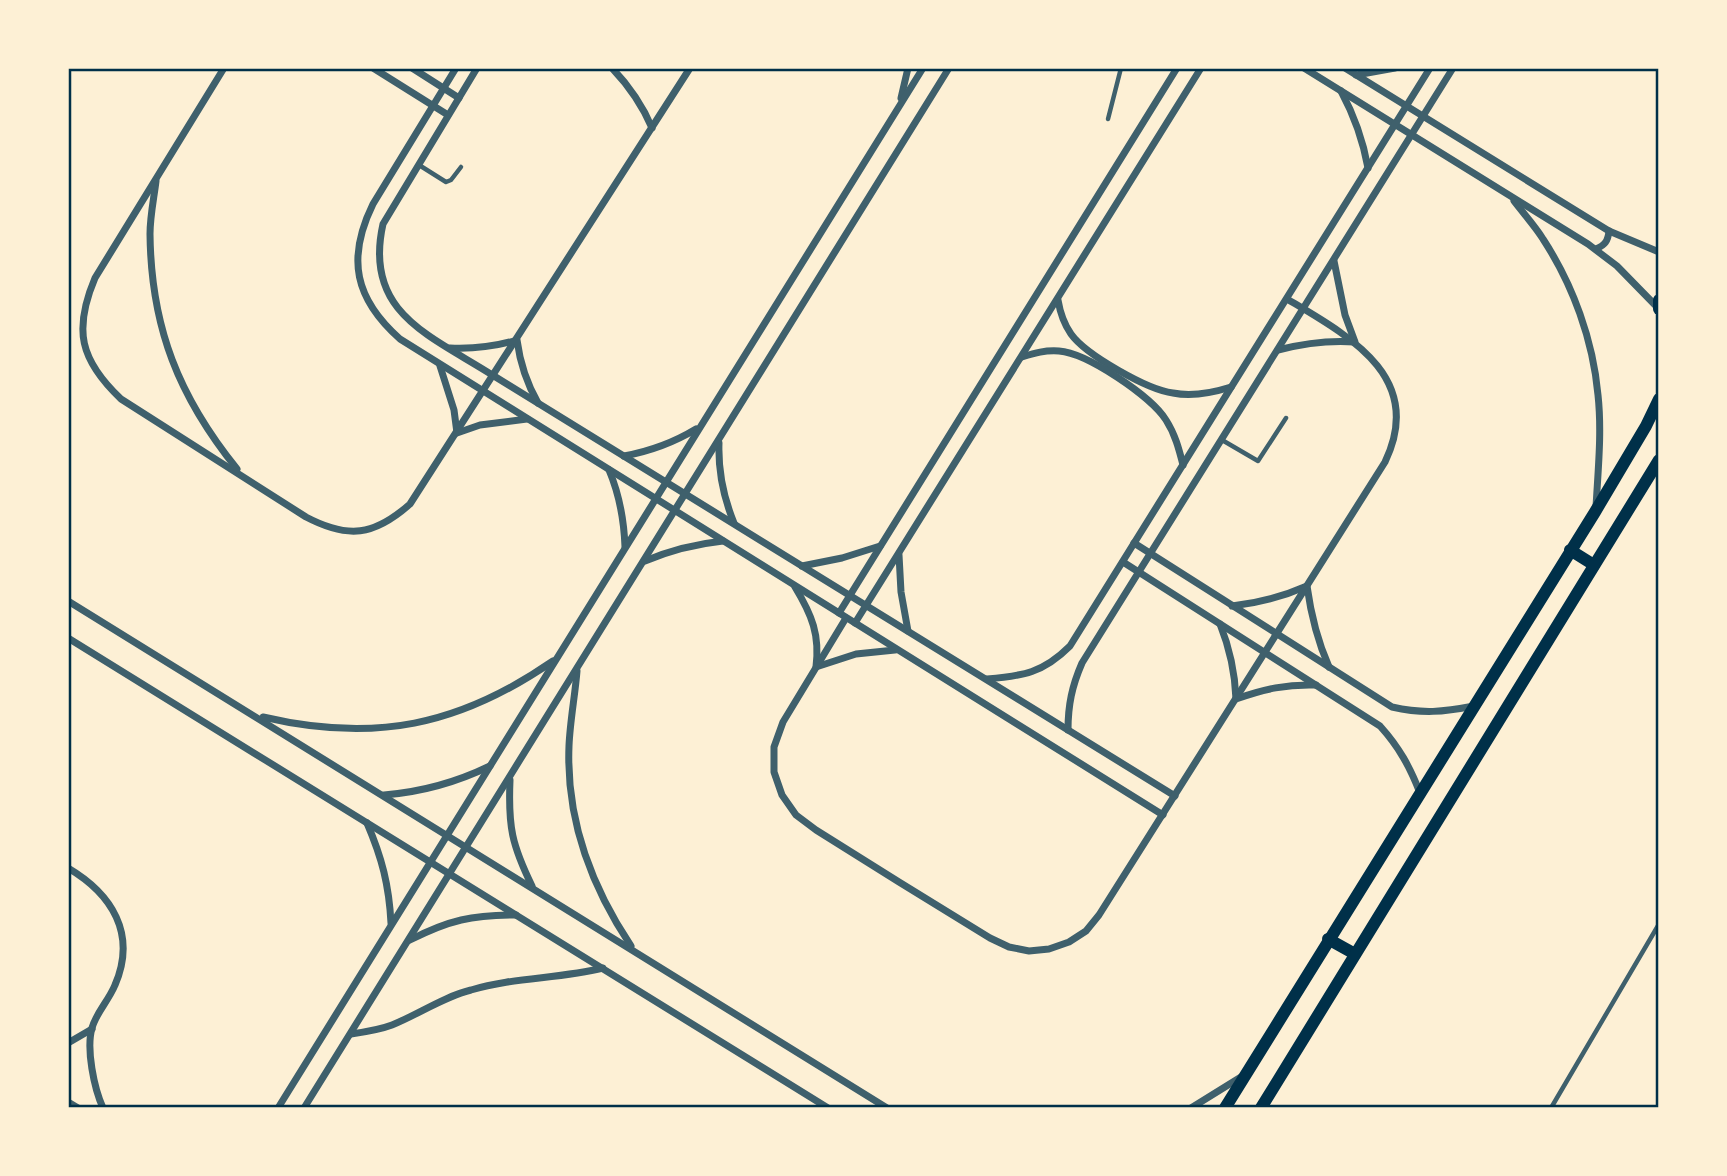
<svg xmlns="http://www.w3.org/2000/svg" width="1727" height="1176" font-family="'Varela Round',sans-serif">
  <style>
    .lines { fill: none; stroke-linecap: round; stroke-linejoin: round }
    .service { stroke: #3f606c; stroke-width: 4.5 }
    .minor { stroke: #3f606c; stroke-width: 7 }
    .secondary { stroke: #003049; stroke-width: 12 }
    .neatline { fill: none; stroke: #003049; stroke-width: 2.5 }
  </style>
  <rect width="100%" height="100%" fill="#fdf0d5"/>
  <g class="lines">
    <g class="service">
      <path d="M 1108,119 L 1121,68"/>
      <path d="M 419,165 L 446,182 L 451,180 L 461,167"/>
      <path d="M 1222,440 L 1258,461 L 1286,418"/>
      <path d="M 1551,1108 L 1659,924"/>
    </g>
    <g class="minor">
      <path d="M 224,68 L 95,278 C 73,330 80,360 121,399 L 306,517 C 348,539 374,536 410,504 L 690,68"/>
      <path d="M 373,68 L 448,115"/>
      <path d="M 412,68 L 459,98"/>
      <path d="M 456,68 L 373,204 C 346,259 355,299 400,339 L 1163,815"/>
      <path d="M 477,68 L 383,224 C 363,313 430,335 494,376 L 1175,796"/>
      <path d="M 612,68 C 630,87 642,104 652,128"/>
      <path d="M 1304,68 L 1588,244 L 1617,266 L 1658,308"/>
      <path d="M 1345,68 L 1609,231 L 1659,252"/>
      <path d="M 1356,75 L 1395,68"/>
      <path d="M 1341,91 C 1355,117 1363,140 1368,168"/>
      <path d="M 901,98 L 908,68"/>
      <path d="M 156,181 C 154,198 150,216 150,234 C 151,328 179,397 237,469"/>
      <path d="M 1514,201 C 1523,213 1535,226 1543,239 C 1573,285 1593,340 1598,395 C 1602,432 1598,470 1596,507"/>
      <path d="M 1596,249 C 1605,245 1608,241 1609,231"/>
      <path d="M 1058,300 C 1060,312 1064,324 1071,334 C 1086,355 1148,390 1173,393 C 1193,397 1212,393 1231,387"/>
      <path d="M 450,348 C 474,349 494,347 517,340 C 520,363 526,382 538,403"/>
      <path d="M 1278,350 C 1305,343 1328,340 1355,342 L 1345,315 L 1334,261"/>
      <path d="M 1022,357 C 1035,353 1045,350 1059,351 C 1087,353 1151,396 1166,420 C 1175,434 1179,449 1183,465"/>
      <path d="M 440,366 L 454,410 L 457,433 L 480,425 L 527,419"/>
      <path d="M 719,443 C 718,472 723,496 734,523"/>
      <path d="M 624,456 C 651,451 673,443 696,429"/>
      <path d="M 609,470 C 620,496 624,519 625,547"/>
      <path d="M 1134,543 L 1392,707 C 1423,714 1443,712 1474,706"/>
      <path d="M 899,555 L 901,592 L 908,631"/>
      <path d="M 645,561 C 671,550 695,544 723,541"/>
      <path d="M 1123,562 L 1380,726 C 1399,747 1410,767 1420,793"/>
      <path d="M 802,566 L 842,558 L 880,546"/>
      <path d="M 795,587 C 812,615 820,635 816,667 L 856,654 L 895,650"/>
      <path d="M 68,601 L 887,1108"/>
      <path d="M 1232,606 C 1259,603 1282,597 1307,586 C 1311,615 1317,640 1329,667"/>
      <path d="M 839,613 L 1177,68"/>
      <path d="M 846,618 L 783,722 L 774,747 L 774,772 L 782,795 L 796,815 L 816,830 L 899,882 L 990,938 L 1009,947 L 1029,951 L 1049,949 L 1069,942 L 1086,931 L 1099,915 L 1385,462 C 1426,377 1349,336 1287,299"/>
      <path d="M 855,623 L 1201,68"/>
      <path d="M 1220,624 C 1230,649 1235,672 1236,699 C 1264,689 1287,684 1316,685"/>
      <path d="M 68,638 L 828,1108"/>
      <path d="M 577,671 C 575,696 570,721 569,746 C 566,820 591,886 631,946"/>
      <path d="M 987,679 C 1023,676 1043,673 1070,646 L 1430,68"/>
      <path d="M 263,717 C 374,743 459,726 553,661"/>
      <path d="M 1068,730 C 1068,705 1072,686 1082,663 L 1453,68"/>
      <path d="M 510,780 C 508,827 512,845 532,886"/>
      <path d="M 384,795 C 422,792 455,783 490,766"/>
      <path d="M 367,823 C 382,858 389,885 391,923"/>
      <path d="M 68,868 C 112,894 137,934 115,985 C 109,1000 96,1013 92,1028 C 86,1049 94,1088 103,1108"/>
      <path d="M 410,940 C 449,920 472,915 516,915"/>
      <path d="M 351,1034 C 365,1032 379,1030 392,1025 C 419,1014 443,997 471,990 C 514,977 559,979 603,968"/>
      <path d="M 68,1043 L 92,1029"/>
      <path d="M 68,1102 L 78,1108"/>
      <path d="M 278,1108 L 923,68"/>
      <path d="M 304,1108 L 949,68"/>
      <path d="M 1191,1108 L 1241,1077"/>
    </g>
    <g class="secondary">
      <path d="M 1659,300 L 1659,309"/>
      <path d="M 1570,550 L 1594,565"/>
      <path d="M 1328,939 L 1355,954"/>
      <path d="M 1225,1108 L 1595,512 L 1646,426 L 1659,399"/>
      <path d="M 1261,1108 L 1659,460"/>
    </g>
  </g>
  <rect width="1727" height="1176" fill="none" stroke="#fdf0d5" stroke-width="140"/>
  <rect x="70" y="70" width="1587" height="1036" class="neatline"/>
</svg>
